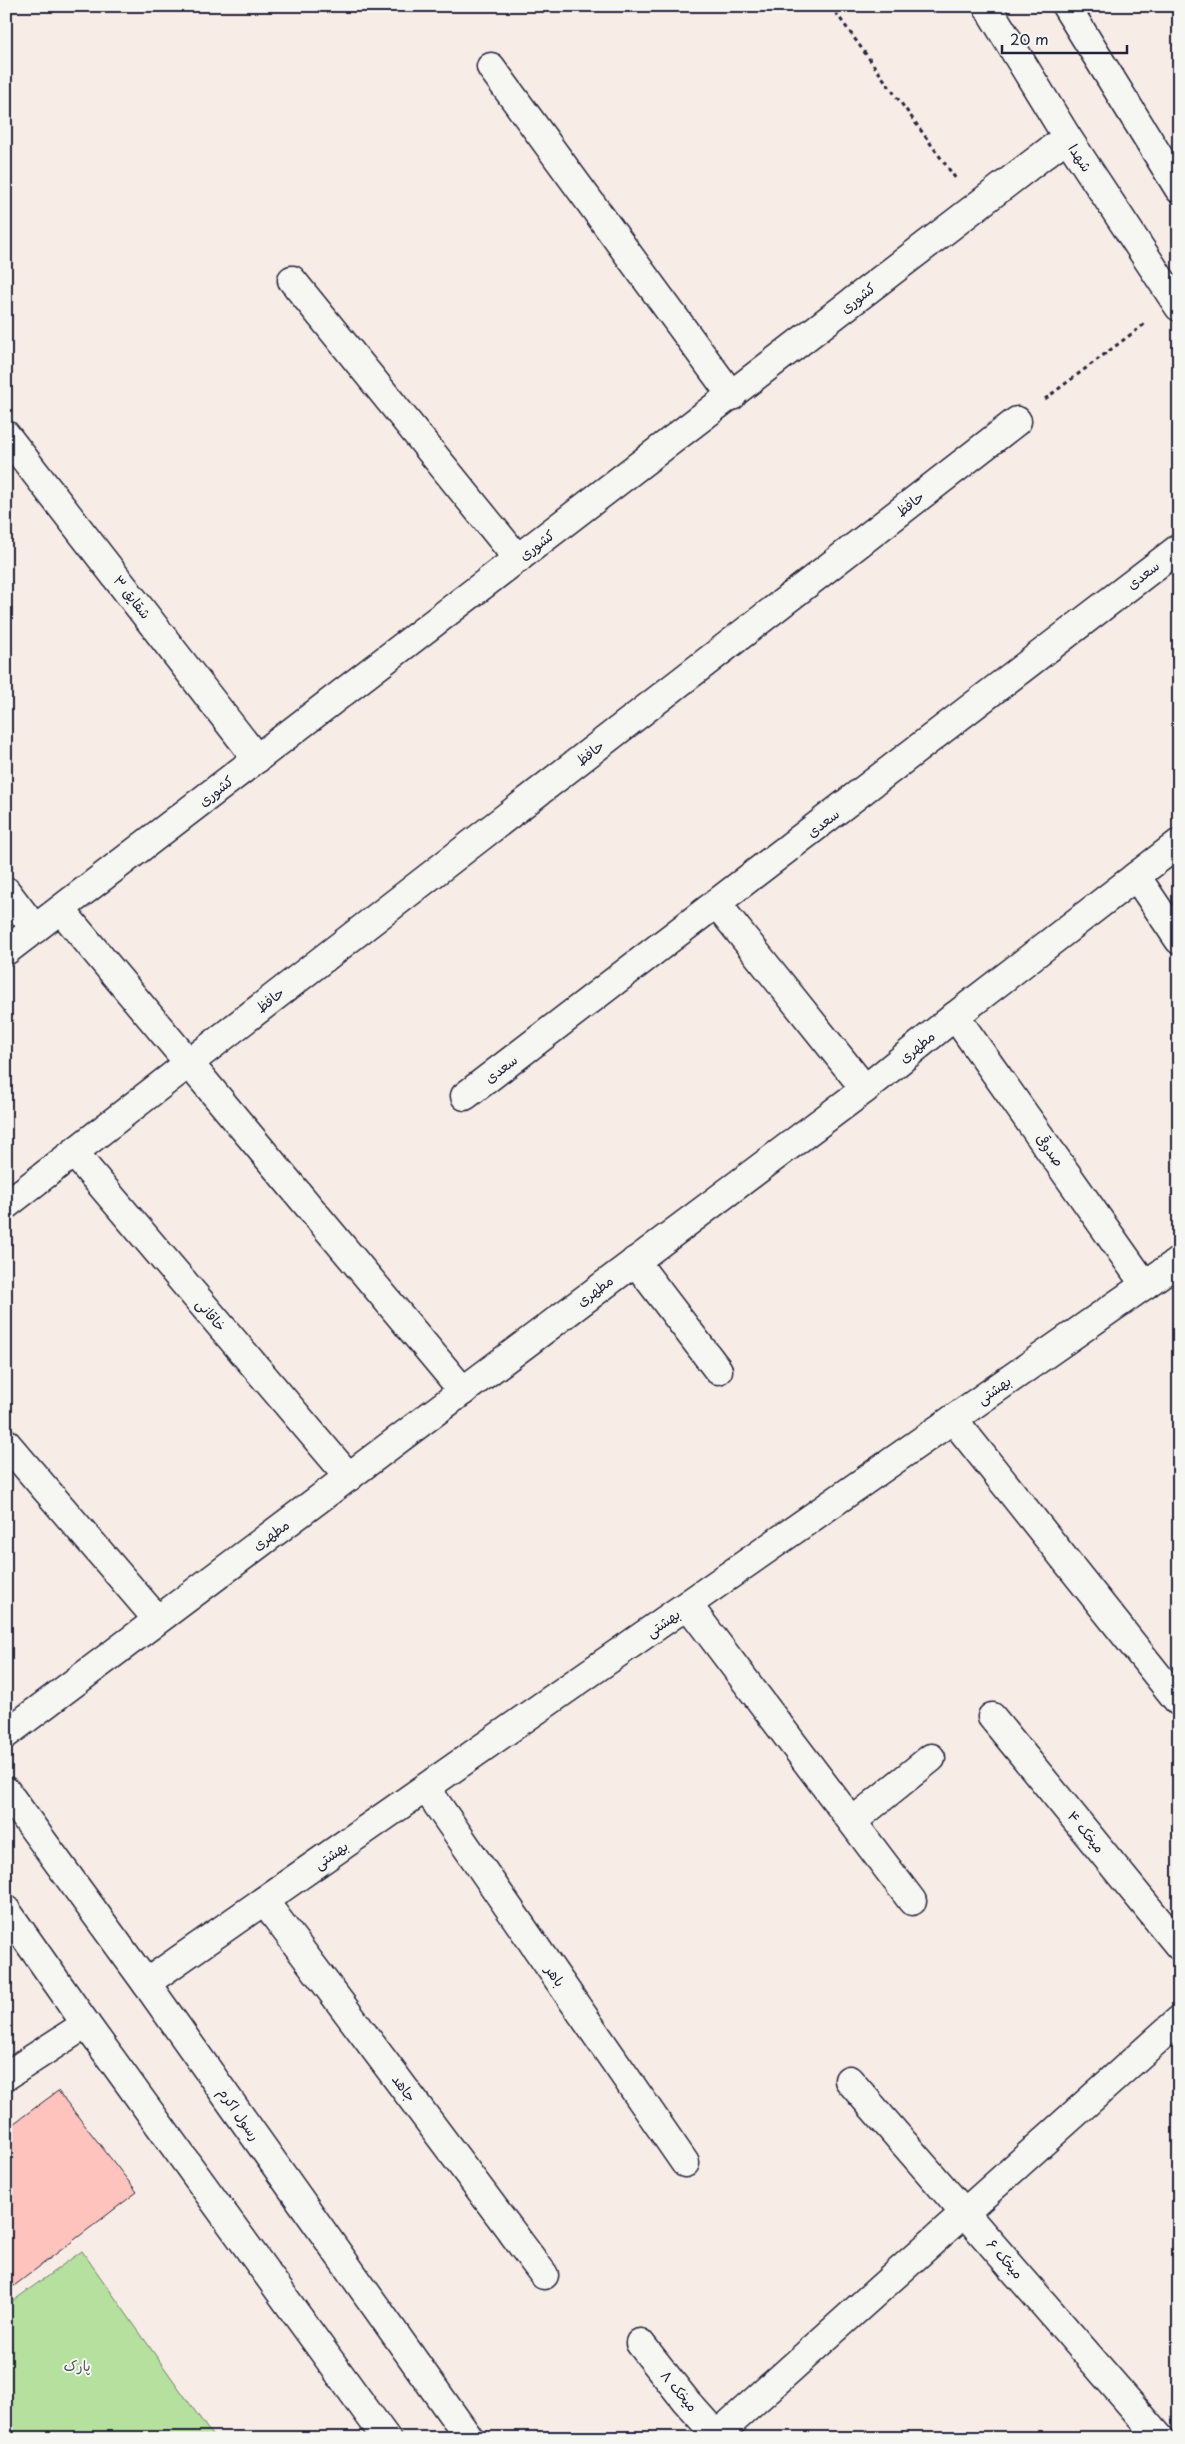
<svg xmlns="http://www.w3.org/2000/svg" width="1185" height="2444" font-family="'Playpen Sans','Playpen Sans Arabic',sans-serif">
  <style>
    .green { fill: #b5e09d; stroke: #6c816c }
    .building { fill: #ffc3bd; stroke: #22223b }
    .lines { fill: none; stroke-linecap: round; stroke-linejoin: round }
    .minor-casing { stroke: #22223b; stroke-width: 31 }
    .path { stroke: #22223b; stroke-width: 3; stroke-dasharray: 4 4; stroke-linecap: butt }
    .minor { stroke: #f6f6f2; stroke-width: 28 }
    .labels { text-anchor: middle; stroke-width: 4; stroke-linejoin: round; paint-order: stroke }
    .street-label { font-size: 14px; fill: #22223b; stroke: #f6f6f2 }
    .park-label { font-size: 14px; fill: #4e5b58; stroke: #f6f6f2 }
  </style>
  <rect width="100%" height="100%" fill="#f8ece7"/>
  <filter id="ink" filterUnits="userSpaceOnUse"><feTurbulence type="fractalNoise" baseFrequency=".02" numOctaves="2"/><feDisplacementMap in="SourceGraphic" scale="10" xChannelSelector="R" yChannelSelector="G"/><feConvolveMatrix kernelMatrix="1 2 1 2 8 2 1 2 1" color-interpolation-filters="sRGB"/></filter>
  <g filter="url(#ink)">
    <path class="green" d="M 82,2251 L 214,2438 L 6,2438 L 6,2306 Z"/>
    <path class="building" d="M 58,2091 L 137,2192 L 6,2292 L 6,2129 Z"/>
    <g class="lines">
      <g class="minor-casing">
        <g id="minor">
          <path d="M 987,6 L 1067,137 L 1179,307"/>
          <path d="M 1066,6 L 1179,189"/>
          <path d="M 491,67 L 732,396"/>
          <path d="M 292,280 L 518,559"/>
          <path d="M 6,435 L 257,759"/>
          <path d="M 1136,876 L 1179,940"/>
          <path d="M 6,891 L 35,929"/>
          <path d="M 717,904 L 865,1089"/>
          <path d="M 61,910 L 463,1391"/>
          <path d="M 6,951 L 1067,137"/>
          <path d="M 955,1016 L 1145,1285"/>
          <path d="M 465,1096 L 1179,548"/>
          <path d="M 74,1153 L 349,1477"/>
          <path d="M 6,1205 L 1017,421"/>
          <path d="M 635,1261 L 718,1370"/>
          <path d="M 953,1419 L 1178,1701"/>
          <path d="M 6,1443 L 157,1619"/>
          <path d="M 688,1605 L 912,1901"/>
          <path d="M 992,1717 L 1179,1946"/>
          <path d="M 6,1734 L 865,1089 L 955,1016 L 1179,843"/>
          <path d="M 426,1788 L 685,2163"/>
          <path d="M 6,1791 L 146,1983 L 469,2438"/>
          <path d="M 853,1821 L 931,1758"/>
          <path d="M 264,1901 L 544,2275"/>
          <path d="M 6,1910 L 86,2024 L 386,2438"/>
          <path d="M 146,1983 L 1179,1261"/>
          <path d="M 6,2076 L 86,2024"/>
          <path d="M 849,2080 L 1160,2438"/>
          <path d="M 640,2343 L 686,2401 L 719,2438"/>
          <path d="M 717,2435 L 1179,2020"/>
        </g>
      </g>
      <g class="path">
        <path d="M 831,6 L 956,179"/>
        <path d="M 1045,399 L 1146,323"/>
      </g>
      <use href="#minor" class="minor"/>
    </g>
  </g>
  <g class="labels">
    <g class="street-label">
      <text transform="translate(1080 158) rotate(57)" y="5">شهدا</text>
      <text transform="translate(858 298) rotate(-38)" y="5">کشوری</text>
      <text transform="translate(910 504) rotate(-38)" y="5">حافظ</text>
      <text transform="translate(537 545) rotate(-37)" y="5">کشوری</text>
      <text transform="translate(1143 575) rotate(-38)" y="5">سعدی</text>
      <text transform="translate(132 597) rotate(52)" y="5">شقایق ۳</text>
      <text transform="translate(590 753) rotate(-38)" y="5">حافظ</text>
      <text transform="translate(216 791) rotate(-38)" y="5">کشوری</text>
      <text transform="translate(823 823) rotate(-38)" y="5">سعدی</text>
      <text transform="translate(270 1000) rotate(-38)" y="5">حافظ</text>
      <text transform="translate(917 1047) rotate(-39)" y="5">مطهری</text>
      <text transform="translate(501 1069) rotate(-37)" y="5">سعدی</text>
      <text transform="translate(1050 1150) rotate(55)" y="5">صدوقی</text>
      <text transform="translate(595 1291) rotate(-37)" y="5">مطهری</text>
      <text transform="translate(211 1315) rotate(50)" y="5">خاقانی</text>
      <text transform="translate(994 1390) rotate(-35)" y="5">بهشتی</text>
      <text transform="translate(271 1535) rotate(-36)" y="5">مطهری</text>
      <text transform="translate(663 1623) rotate(-35)" y="5">بهشتی</text>
      <text transform="translate(1086 1832) rotate(51)" y="5">میخک ۴</text>
      <text transform="translate(331 1855) rotate(-35)" y="5">بهشتی</text>
      <text transform="translate(555 1976) rotate(55)" y="5">باهر</text>
      <text transform="translate(404 2088) rotate(53)" y="5">جاهد</text>
      <text transform="translate(239 2114) rotate(55)" y="5">رسول اکرم</text>
      <text transform="translate(1005 2259) rotate(49)" y="5">میخک ۶</text>
      <text transform="translate(679 2391) rotate(50)" y="5">میخک ۸</text>
    </g>
    <g class="park-label">
      <text x="77" y="2371">پارک</text>
    </g>
  </g>
  <rect width="1185" height="2444" fill="none" stroke="#f6f6f2" stroke-width="25"/>
  <rect x="12" y="12" width="1160" height="2419" fill="none" stroke="#22223b" stroke-width="2" filter="url(#ink)"/>
  <path d="M1002 45v8h125v-8" fill="none" stroke="#22223b" stroke-width="2.5"/>
  <text x="1010" y="45" font-size="15" fill="#22223b" stroke="#f6f6f2" stroke-width="4" paint-order="stroke">20 m</text>
</svg>
